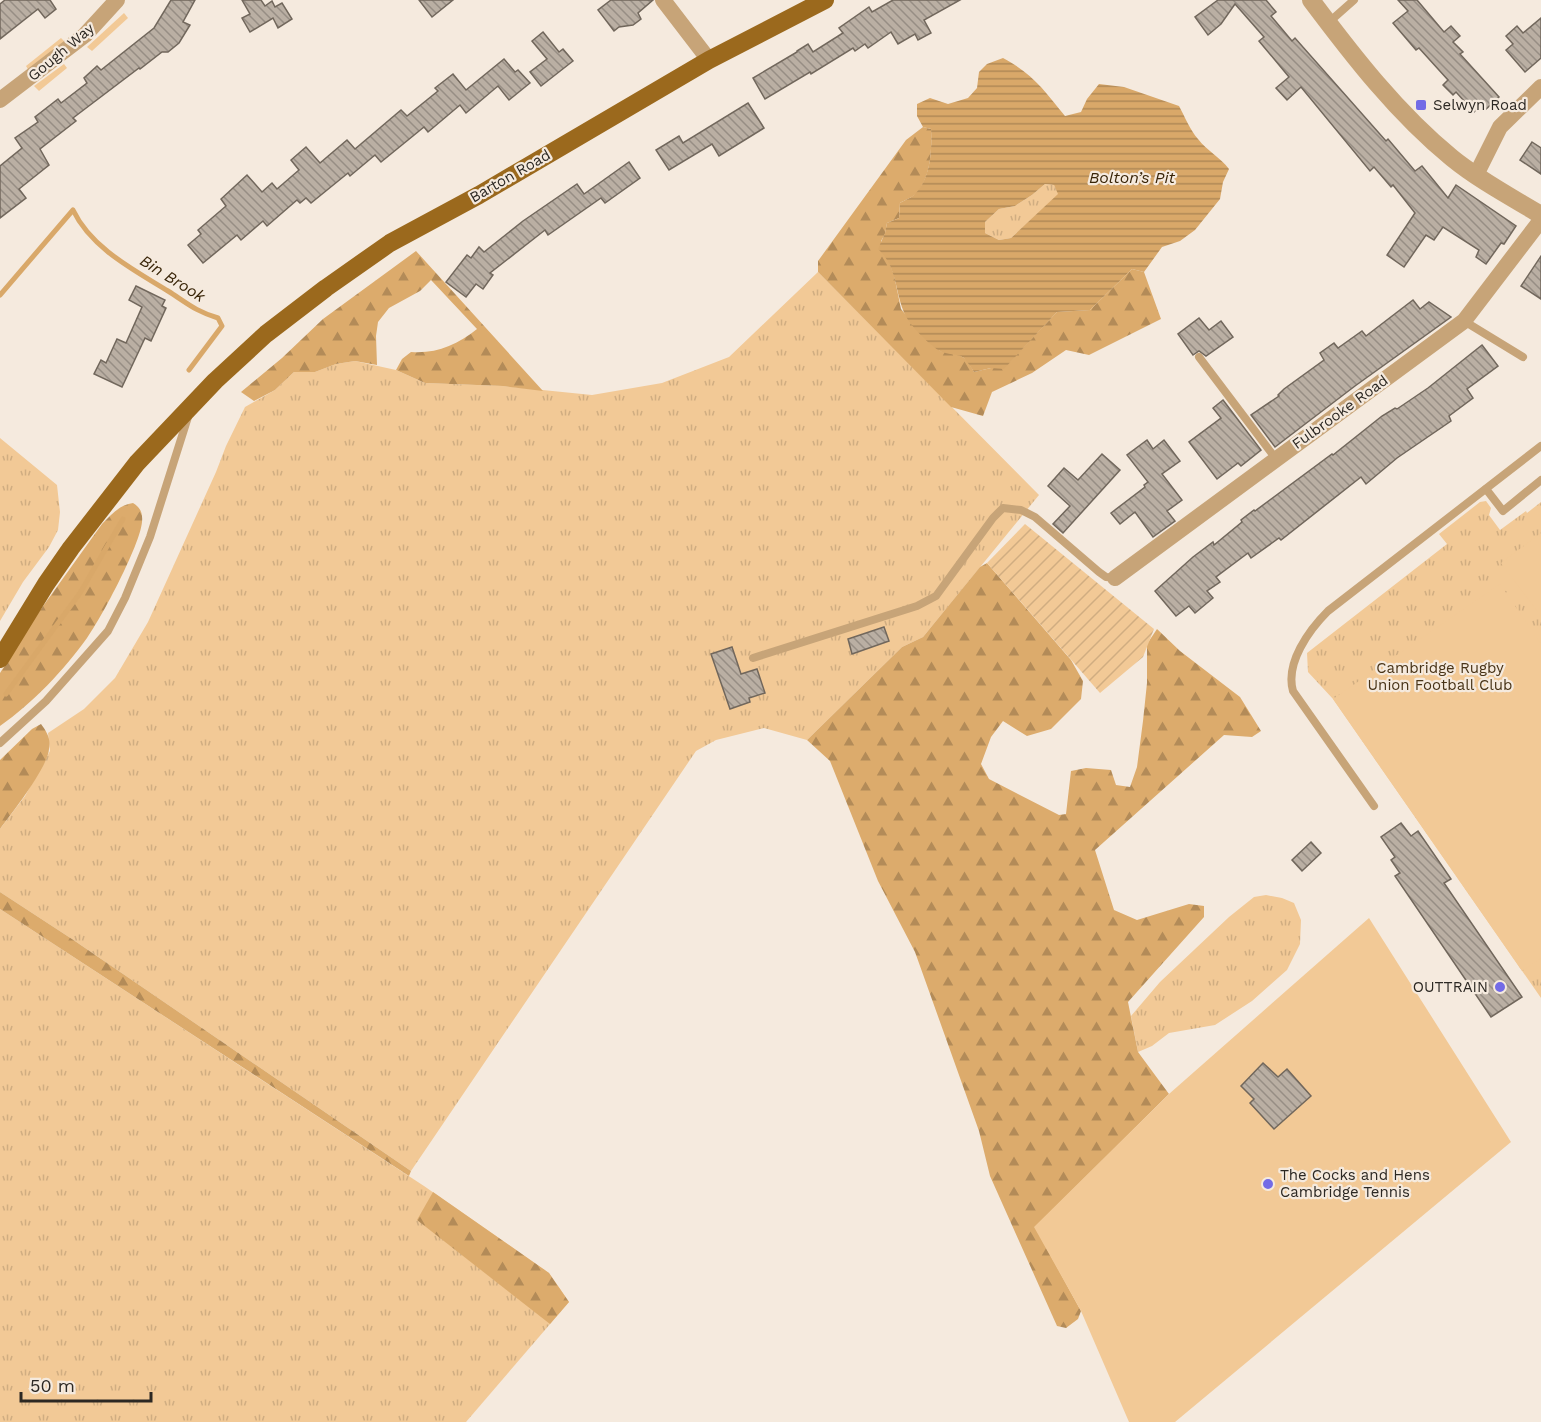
<svg xmlns="http://www.w3.org/2000/svg" width="1541" height="1422" font-family="'Work Sans',sans-serif">
  <style>
    .grass { fill: url(#grass-tufts) }
    .forest { fill: url(#forest-firs) }
    .garden { fill: url(#garden-furrows) }
    .pitch { fill: #f2c996 }
    .water { fill: url(#water-rules); fill-rule: evenodd }
    .lines { fill: none; stroke-linecap: round; stroke-linejoin: round }
    .stream { stroke: #d9a869; stroke-width: 5 }
    .building { fill: url(#building-back-hatch); stroke: #71675c; stroke-width: 1.5 }
    .service { stroke: #c7a478; stroke-width: 8 }
    .minor { stroke: #c7a478; stroke-width: 16 }
    .tertiary { stroke: #c7a478; stroke-width: 18 }
    .primary { stroke: #9b691d; stroke-width: 18 }
    .poi-dot { fill: #736be6; stroke: #f5eade; stroke-width: 2 }
    .labels { text-anchor: middle; stroke-width: 4.5; stroke-linejoin: round; paint-order: stroke }
    .street-label { font-size: 15px; fill: #2c2823; stroke: #f5eade }
    .poi-label { font-size: 15px; fill: #2c2823; stroke: #f5eade; text-anchor: start }
    .park-label { font-size: 15px; fill: #483317; stroke: #f5eade }
    .water-label { font-size: 16px; font-style: italic; fill: #392508; stroke: #f5eade }
  </style>
  <defs>
    <pattern id="grass-tufts" width="24" height="20" patternUnits="userSpaceOnUse" patternTransform="scale(1.5)"><rect width="24" height="20" fill="#f2c996"/><path d="M3 7l-1-3M5 7V3M7 7l1-3M15 17l-1-3M17 17v-4M19 17l1-3" fill="none" stroke="#d0ad81"/></pattern>
    <pattern id="forest-firs" width="22" height="20" patternUnits="userSpaceOnUse" patternTransform="scale(1.5)"><rect width="22" height="20" fill="#dcab6c"/><path d="M5 1l3.5 6h-7zM16 11l3.5 6h-7z" fill="#b38b58"/></pattern>
    <pattern id="garden-furrows" width="10" height="10" patternUnits="userSpaceOnUse" patternTransform="scale(1.5)"><rect width="10" height="10" fill="#f2c996"/><path d="M-1 1l2-2M0 10L10 0M9 11l2-2" fill="none" stroke="#d0ad81"/></pattern>
    <pattern id="water-rules" width="6" height="5" patternUnits="userSpaceOnUse" patternTransform="scale(1.5)"><rect width="6" height="5" fill="#d9a869"/><path d="M0 2.5h6" fill="none" stroke="#b08956"/></pattern>
    <pattern id="building-back-hatch" width="6" height="6" patternUnits="userSpaceOnUse" patternTransform="scale(1.5)"><rect width="6" height="6" fill="#baafa3"/><path d="M-1 5l2 2M0 0l6 6M5-1l2 2" fill="none" stroke="#978e84"/></pattern>
  </defs>
  <rect width="100%" height="100%" fill="#f5eade"/>
  <g class="grass">
    <path d="M 124,13 L 128,18 L 92,51 L 87,47 Z"/>
    <path d="M 61,38 L 65,42 L 29,71 L 26,66 Z"/>
    <path d="M 64,64 L 67,68 L 39,91 L 34,86 Z"/>
    <path d="M 1045,184 L 1054,185 L 1059,194 L 1011,238 L 999,240 L 985,233 L 985,222 L 999,209 L 1015,206 L 1032,195 Z"/>
    <path d="M 818,272 L 1039,495 L 923,637 L 902,647 L 807,740 L 764,728 L 716,740 L 696,751 L 411,1171 L 72,939 L 0,892 L 0,829 L 25,796 L 39,771 L 50,751 L 48,733 L 84,709 L 115,678 L 148,622 L 216,472 L 226,446 L 245,407 L 275,390 L 294,372 L 315,372 L 336,364 L 355,361 L 396,370 L 425,383 L 503,386 L 592,395 L 662,383 L 729,357 Z"/>
    <path d="M 0,438 L 57,485 L 60,512 L 58,530 L 49,547 L 23,582 L 0,621 Z"/>
    <path d="M 1486,501 L 1491,508 L 1489,515 L 1500,530 L 1526,511 L 1527,513 L 1541,502 L 1541,998 L 1333,699 L 1308,672 L 1307,653 L 1447,544 L 1439,534 L 1480,502 Z"/>
    <path d="M 1266,895 L 1282,898 L 1294,903 L 1301,920 L 1300,944 L 1287,970 L 1252,1001 L 1215,1025 L 1169,1033 L 1152,1046 L 1138,1052 L 1131,1016 L 1160,982 L 1229,917 L 1254,897 Z"/>
    <path d="M 0,909 L 424,1186 L 549,1273 L 569,1302 L 466,1422 L 0,1422 Z"/>
  </g>
  <g class="forest">
    <path d="M 923,127 L 931,129 C 932,149 931,176 917,193 C 913,197 905,200 900,203 L 899,218 L 887,223 L 885,234 L 881,241 L 894,275 L 901,309 L 924,337 L 940,351 L 958,354 L 967,360 L 974,372 L 991,368 L 1004,368 L 1057,312 L 1090,310 L 1132,269 L 1144,272 L 1161,319 L 1089,355 L 1066,350 L 1032,373 L 992,392 L 983,416 L 951,407 L 818,272 L 818,261 L 906,140 Z"/>
    <path d="M 416,251 L 543,391 L 503,386 L 425,383 L 396,370 L 402,359 L 411,352 C 436,354 457,345 477,329 L 431,280 L 420,291 L 389,308 L 378,322 L 376,336 L 377,365 L 355,361 L 336,364 L 315,372 L 294,372 L 275,390 L 254,401 L 241,392 L 282,358 L 323,319 Z"/>
    <path d="M 133,503 C 140,507 143,513 142,522 C 140,545 102,617 87,638 C 64,670 33,703 0,726 L 0,673 L 36,616 L 102,524 C 111,515 119,505 133,503 Z"/>
    <path d="M 987,563 L 1071,660 L 1083,681 L 1081,699 L 1051,729 L 1027,736 L 1003,721 L 991,737 L 981,764 L 989,779 L 1059,815 L 1066,814 L 1071,771 L 1086,768 L 1111,770 L 1116,785 L 1130,787 L 1137,767 L 1143,721 L 1147,683 L 1147,644 L 1157,629 L 1180,651 L 1240,697 L 1261,731 L 1252,737 L 1224,735 L 1095,850 L 1114,910 L 1137,920 L 1189,904 L 1204,906 L 1204,917 L 1128,1002 L 1138,1052 L 1169,1094 L 1035,1227 L 1081,1311 L 1078,1319 L 1066,1328 L 1057,1326 L 990,1176 L 979,1131 L 915,952 L 878,881 L 830,761 L 807,740 L 902,647 L 923,637 L 980,567 Z"/>
    <path d="M 41,724 C 47,732 51,739 49,749 C 48,767 12,813 0,829 L 0,760 L 32,729 Z"/>
    <path d="M 0,892 L 72,939 L 411,1171 L 409,1176 L 0,909 Z"/>
    <path d="M 433,1192 L 549,1273 L 569,1302 L 550,1324 L 417,1220 Z"/>
  </g>
  <path class="garden" d="M 1025,524 L 1154,629 L 1143,657 L 1100,693 L 987,563 Z"/>
  <g class="pitch">
    <path d="M 1541,533 L 1541,616 L 1501,563 Z"/>
    <path d="M 1500,584 L 1541,644 L 1541,958 L 1522,971 L 1333,699 Z"/>
    <path d="M 1369,918 L 1511,1142 L 1175,1422 L 1129,1422 L 1081,1311 L 1034,1227 L 1169,1094 Z"/>
  </g>
  <path class="water" d="M 1003,58 C 1033,74 1044,90 1065,116 L 1081,112 L 1087,99 L 1099,84 L 1124,87 L 1179,106 C 1185,117 1190,130 1198,139 C 1207,151 1220,157 1229,169 L 1223,182 L 1220,199 L 1195,230 L 1180,241 L 1162,247 L 1144,272 L 1132,269 L 1090,310 L 1057,312 L 1004,369 L 991,368 L 974,372 C 960,350 963,358 942,352 C 934,349 916,331 911,324 C 893,301 901,270 878,249 L 885,233 L 887,223 L 899,218 L 900,203 C 905,200 913,197 916,193 C 931,177 932,149 931,129 L 923,127 L 917,116 L 917,104 L 930,98 L 948,104 L 968,98 L 977,88 L 979,72 L 987,64 ZM 1045,184 L 1054,185 L 1058,194 L 1011,238 L 999,240 L 985,233 L 985,222 L 999,209 L 1015,206 L 1032,195 Z"/>
  <g class="lines">
    <g class="stream">
      <path d="M 0,295 L 73,210 C 91,248 134,270 168,291 C 187,303 195,311 218,318 L 222,326 L 189,370"/>
      <path d="M 6,694 L 80,593 L 123,519"/>
    </g>
  </g>
  <g class="building">
    <path d="M 5,0 L 50,0 L 56,9 L 45,18 L 38,9 L 0,39 L 0,4 Z"/>
    <path d="M 171,0 L 195,0 L 183,22 L 190,25 L 179,43 L 168,52 L 162,52 L 140,69 L 139,68 L 73,118 L 76,121 L 40,149 L 49,165 L 19,189 L 26,198 L 0,218 L 0,166 L 22,148 L 15,138 L 38,122 L 35,117 L 58,99 L 61,103 L 87,83 L 84,78 L 97,66 L 101,70 L 154,28 Z"/>
    <path d="M 242,0 L 261,0 L 265,6 L 272,1 L 275,7 L 282,3 L 292,19 L 278,28 L 273,18 L 250,32 L 242,18 L 250,14 Z"/>
    <path d="M 419,0 L 453,0 L 432,17 Z"/>
    <path d="M 611,0 L 653,0 L 638,13 L 641,19 L 633,25 L 619,27 L 614,31 L 598,10 Z"/>
    <path d="M 893,0 L 960,0 L 924,20 L 931,33 L 918,40 L 915,34 L 898,44 L 891,32 L 868,48 L 865,44 L 855,51 L 853,48 L 811,74 L 810,72 L 765,99 L 753,78 L 797,52 L 797,51 L 808,44 L 813,52 L 843,33 L 839,28 L 869,7 L 872,12 Z"/>
    <path d="M 1218,0 L 1266,0 L 1276,12 L 1271,16 L 1292,41 L 1295,38 L 1386,141 L 1388,139 L 1415,171 L 1422,166 L 1448,198 L 1456,185 L 1516,226 L 1504,244 L 1501,243 L 1486,264 L 1476,257 L 1479,250 L 1443,227 L 1434,240 L 1426,235 L 1404,267 L 1387,255 L 1415,213 L 1393,185 L 1391,187 L 1374,167 L 1370,171 L 1301,87 L 1287,100 L 1276,88 L 1289,77 L 1259,41 L 1264,37 L 1235,4 L 1221,24 L 1208,35 L 1195,17 Z"/>
    <path d="M 1398,0 L 1417,0 L 1444,32 L 1451,26 L 1460,36 L 1453,42 L 1463,52 L 1460,54 L 1499,97 L 1485,110 L 1482,105 L 1474,112 L 1456,92 L 1453,95 L 1443,85 L 1448,80 L 1419,48 L 1416,50 L 1393,23 L 1408,11 Z"/>
    <path d="M 1541,18 L 1541,58 L 1525,72 L 1506,50 L 1513,44 L 1506,36 L 1517,26 L 1523,33 Z"/>
    <path d="M 543,32 L 559,52 L 563,49 L 573,61 L 541,86 L 530,72 L 547,59 L 532,41 Z"/>
    <path d="M 504,59 L 515,72 L 518,70 L 530,83 L 509,100 L 498,86 L 466,113 L 460,105 L 428,132 L 424,127 L 381,162 L 375,155 L 350,176 L 348,173 L 311,203 L 306,198 L 300,203 L 297,200 L 267,226 L 263,221 L 241,240 L 237,235 L 203,263 L 188,245 L 201,234 L 198,230 L 226,206 L 221,199 L 247,175 L 262,192 L 272,183 L 277,189 L 299,170 L 291,160 L 306,147 L 320,163 L 347,140 L 355,149 L 401,110 L 407,116 L 438,91 L 435,88 L 453,74 L 466,90 Z"/>
    <path d="M 748,103 L 764,128 L 719,156 L 712,144 L 669,170 L 656,150 L 679,136 L 683,143 Z"/>
    <path d="M 1532,142 L 1541,148 L 1541,174 L 1520,160 Z"/>
    <path d="M 629,162 L 640,178 L 605,203 L 601,198 L 548,235 L 545,230 L 490,273 L 493,275 L 483,289 L 476,284 L 466,297 L 446,282 L 467,255 L 471,258 L 479,247 L 484,252 L 523,221 L 577,184 L 584,194 Z"/>
    <path d="M 1541,256 L 1541,299 L 1521,286 Z"/>
    <path d="M 136,286 L 165,300 L 162,306 L 166,308 L 151,341 L 145,338 L 122,387 L 94,374 L 101,360 L 106,363 L 117,339 L 126,343 L 142,307 L 129,300 Z"/>
    <path d="M 1413,300 L 1420,309 L 1429,302 L 1451,317 L 1355,386 L 1275,447 L 1251,415 L 1279,396 L 1278,395 L 1284,389 L 1324,360 L 1320,353 L 1334,343 L 1338,348 L 1362,331 L 1366,336 Z"/>
    <path d="M 1199,318 L 1209,330 L 1221,321 L 1233,337 L 1206,356 L 1199,351 L 1193,355 L 1178,334 Z"/>
    <path d="M 1482,345 L 1498,366 L 1467,389 L 1473,398 L 1449,416 L 1451,421 L 1397,458 L 1366,484 L 1361,477 L 1281,540 L 1279,538 L 1251,558 L 1248,553 L 1216,577 L 1220,582 L 1207,591 L 1213,598 L 1195,613 L 1189,606 L 1176,616 L 1155,591 L 1193,557 L 1213,542 L 1214,545 L 1242,522 L 1241,520 L 1254,510 L 1255,511 L 1332,454 L 1333,455 L 1382,416 L 1395,408 L 1397,409 L 1428,388 Z"/>
    <path d="M 1223,400 L 1261,450 L 1241,466 L 1238,463 L 1217,479 L 1189,442 L 1221,418 L 1213,408 Z"/>
    <path d="M 1147,440 L 1153,449 L 1164,440 L 1180,461 L 1162,474 L 1182,500 L 1167,511 L 1175,521 L 1153,537 L 1135,512 L 1120,524 L 1111,513 L 1145,487 L 1144,485 L 1148,482 L 1127,455 Z"/>
    <path d="M 1102,454 L 1120,470 L 1063,533 L 1053,524 L 1070,506 L 1048,486 L 1064,468 L 1078,480 Z"/>
    <path d="M 884,627 L 889,641 L 852,654 L 848,639 Z"/>
    <path d="M 732,647 L 741,674 L 757,669 L 765,693 L 749,698 L 750,702 L 730,709 L 711,654 Z"/>
    <path d="M 1401,823 L 1411,836 L 1418,831 L 1451,879 L 1444,883 L 1522,997 L 1491,1017 L 1395,876 L 1400,873 L 1391,860 L 1395,857 L 1381,837 Z"/>
    <path d="M 1311,842 L 1321,853 L 1302,871 L 1292,860 Z"/>
    <path d="M 1263,1063 L 1278,1077 L 1287,1069 L 1311,1096 L 1274,1129 L 1250,1103 L 1254,1099 L 1241,1086 Z"/>
  </g>
  <g class="lines">
    <g class="service">
      <path d="M 1328,23 L 1354,0"/>
      <path d="M 1464,321 L 1523,357"/>
      <path d="M 1199,357 L 1276,459"/>
      <path d="M 1486,489 L 1503,511 L 1541,480"/>
      <path d="M 753,658 L 917,606 L 936,596 L 993,518 L 1003,508 L 1021,510 L 1035,517 L 1099,572 L 1106,577 L 1115,578"/>
      <path d="M 0,743 L 46,701 L 108,631 L 125,598 L 150,537 L 188,417"/>
      <path d="M 1374,806 L 1293,691 C 1285,663 1309,630 1328,611 L 1541,446"/>
    </g>
    <g class="minor">
      <path d="M 663,0 L 709,60"/>
      <path d="M 0,100 L 85,35 L 117,0"/>
      <path d="M 1476,175 L 1500,127 L 1541,87"/>
      <path d="M 1115,578 L 1464,321 L 1541,220"/>
    </g>
    <path class="tertiary" d="M 1311,0 C 1353,56 1397,113 1452,158 C 1479,180 1511,197 1541,215"/>
    <path class="primary" d="M 0,659 L 46,584 L 71,548 L 137,463 L 215,381 L 266,334 L 326,288 L 390,243 L 479,195 L 709,60 L 825,0"/>
  </g>
  <g class="poi-dot">
    <rect x="1415" y="99" width="12" height="12" rx="3"/>
    <circle cx="1500" cy="987" r="6"/>
    <circle cx="1268" cy="1184" r="6"/>
  </g>
  <g class="labels">
    <g class="street-label">
      <text transform="translate(61 52) rotate(-40)" y="5">Gough Way</text>
      <text transform="translate(510 176) rotate(-30)" y="5">Barton Road</text>
      <text transform="translate(1340 412) rotate(-36)" y="5">Fulbrooke Road</text>
    </g>
    <g class="poi-label">
      <text x="1433" y="110">Selwyn Road</text>
      <text x="1488" y="992" text-anchor="end">OUTTRAIN</text>
      <text x="1280" y="1180">The Cocks and Hens<tspan x="1280" dy="17">Cambridge Tennis</tspan></text>
    </g>
    <g class="park-label">
      <text x="1440" y="673">Cambridge Rugby<tspan x="1440" dy="17">Union Football Club</tspan></text>
    </g>
    <g class="water-label">
      <text x="1132" y="183">Bolton’s Pit</text>
      <text transform="translate(173 278) rotate(32)" y="6">Bin Brook</text>
    </g>
  </g>
  <path d="M21 1392v9h130v-9" fill="none" stroke="#2c2823" stroke-width="3"/>
  <text x="30" y="1392" font-size="18" fill="#2c2823" stroke="#f5eade" stroke-width="4.5" paint-order="stroke">50 m</text>
</svg>
